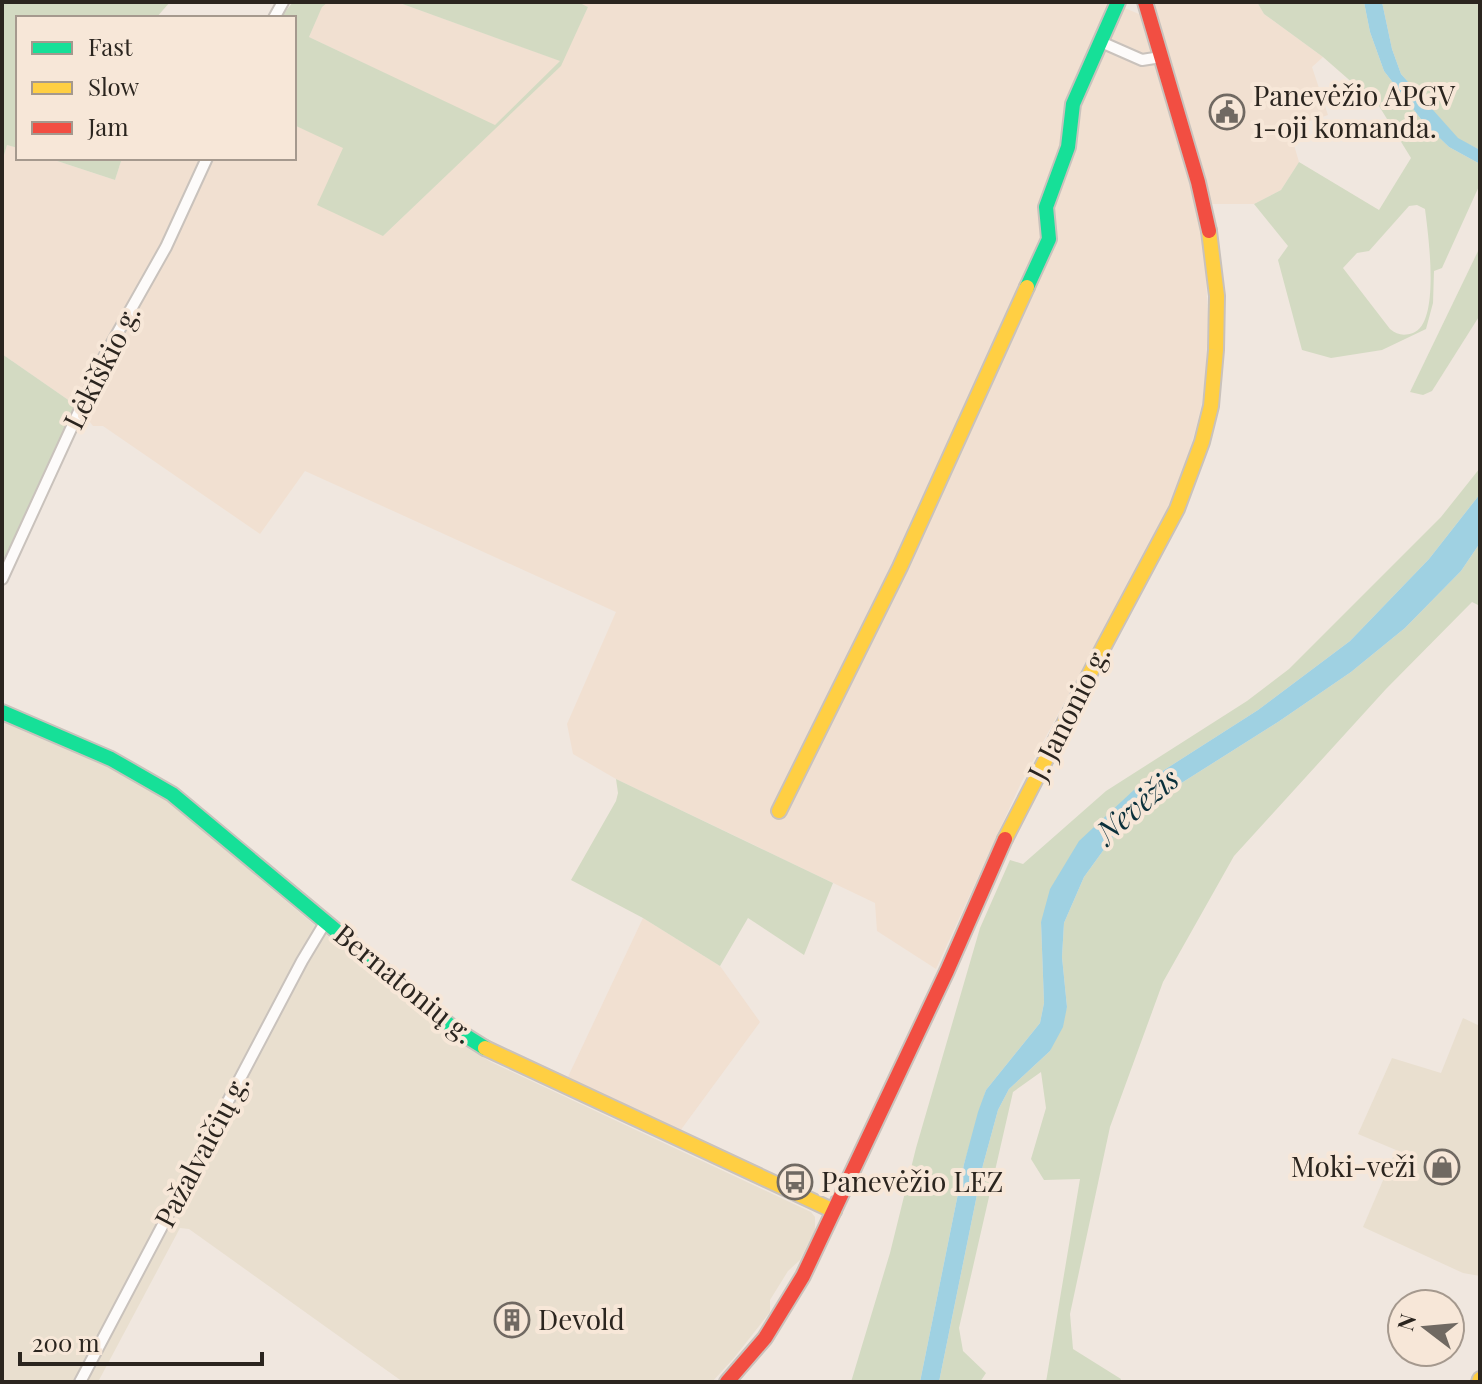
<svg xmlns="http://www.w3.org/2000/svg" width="1482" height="1384" font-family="'Playfair Display',serif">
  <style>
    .commercial { fill: #e9dfcf }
    .built { fill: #f1e0d1 }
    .green { fill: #d3dac2; fill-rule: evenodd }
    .water { fill: #9fd1e2 }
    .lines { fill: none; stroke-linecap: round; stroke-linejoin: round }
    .street-casing { stroke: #c9c2bc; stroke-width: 14 }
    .fast-casing { stroke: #c9c2bc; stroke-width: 18 }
    .slow-casing { stroke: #c9c2bc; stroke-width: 18 }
    .jam-casing { stroke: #c9c2bc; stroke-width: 18 }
    .street { stroke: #fdfbfa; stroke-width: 10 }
    .fast { stroke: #16e098; stroke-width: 14 }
    .slow { stroke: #ffcf43; stroke-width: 14 }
    .jam { stroke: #f24e42; stroke-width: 14 }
    .labels { text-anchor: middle; stroke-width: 8; stroke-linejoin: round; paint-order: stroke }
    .poi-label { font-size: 28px; fill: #2b251f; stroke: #f7e7d8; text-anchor: start }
    .street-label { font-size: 28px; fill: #2b251f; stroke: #f7e7d8 }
    .water-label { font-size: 30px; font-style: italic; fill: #0a303b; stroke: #f7e7d8 }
  </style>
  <rect width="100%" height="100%" fill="#f0e7df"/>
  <g class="commercial">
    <path d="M 2,722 L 133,778 L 168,801 L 306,918 L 452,1039 L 491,1062 L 811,1212 L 815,1217 L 815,1230 L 800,1260 L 788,1271 L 770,1300 L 770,1312 L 734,1358 L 712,1382 L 403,1382 L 189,1229 L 180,1228 L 98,1382 L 2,1382 Z"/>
    <path d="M 1463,1018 L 1480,1026 L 1480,1276 L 1463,1273 L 1363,1227 L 1396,1150 L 1358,1134 L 1392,1058 L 1441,1073 Z"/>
  </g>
  <g class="built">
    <path d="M 328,2 L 397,2 L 561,61 L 495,126 L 309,37 L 322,6 Z"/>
    <path d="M 578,2 L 1110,2 L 1139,14 L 1182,158 L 1198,216 L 1205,260 L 1208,318 L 1206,368 L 1202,403 L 1196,428 L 1184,470 L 1163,519 L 1021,783 L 936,969 L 877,931 L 875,903 L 616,779 L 573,754 L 567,724 L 616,612 L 305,471 L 260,534 L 103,426 L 93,426 L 77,406 L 2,354 L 2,162 L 7,145 L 18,148 L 18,158 L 48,158 L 115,180 L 122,158 L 294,158 L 294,125 L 344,147 L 383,236 L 560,66 L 588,7 Z"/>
    <path d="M 1153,2 L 1257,2 L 1264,14 L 1323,57 L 1312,67 L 1328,115 L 1289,128 L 1299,162 L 1281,190 L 1254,204 L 1212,204 Z"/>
    <path d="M 643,918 L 720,966 L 760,1022 L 680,1131 L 567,1079 Z"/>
  </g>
  <g class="green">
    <path d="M 2,2 L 170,2 L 156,18 L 18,18 L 18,148 L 7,145 L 2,162 Z"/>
    <path d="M 293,2 L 328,2 L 322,7 L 309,37 L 495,125 L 560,61 L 397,2 L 578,2 L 588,7 L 561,66 L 383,236 L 317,205 L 343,148 L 294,125 L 294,18 L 280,18 Z"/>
    <path d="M 1257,2 L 1364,2 L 1370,32 L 1384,71 L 1424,123 L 1449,147 L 1480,164 L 1480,184 L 1442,268 L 1434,271 L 1433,303 L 1426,329 L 1382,350 L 1331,358 L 1302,350 L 1278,260 L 1288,246 L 1254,204 L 1281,190 L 1299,162 L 1379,210 L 1411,158 L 1379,106 L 1323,57 L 1264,14 ZM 1417,205 L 1425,209 C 1428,233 1441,323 1413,333 C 1404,336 1397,335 1390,329 L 1343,268 L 1357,253 L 1369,251 L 1409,206 Z"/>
    <path d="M 1382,2 L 1480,2 L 1480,150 L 1458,139 L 1401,74 L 1392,49 Z"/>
    <path d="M 48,158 L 122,158 L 115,180 Z"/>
    <path d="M 1480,247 L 1480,315 L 1432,391 L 1423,395 L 1410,392 Z"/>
    <path d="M 2,354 L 77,406 L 2,569 Z"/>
    <path d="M 1480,468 L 1480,494 L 1429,559 L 1350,641 L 1258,710 L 1136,788 L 1041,922 L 1044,1003 L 1040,1023 L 986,1090 L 964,1164 L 920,1382 L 851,1382 L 890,1253 L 916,1148 L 980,928 L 1010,860 L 1023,864 L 1106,791 L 1247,701 L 1289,669 L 1441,517 Z"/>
    <path d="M 1480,543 L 1480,606 L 1472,602 L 1386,689 L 1234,856 L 1163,982 L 1110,1127 L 1070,1314 L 1073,1349 L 1121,1379 L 1120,1382 L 1046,1382 L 1080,1179 L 1044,1180 L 1031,1159 L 1046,1108 L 1041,1072 L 1013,1092 L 959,1328 L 963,1351 L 986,1373 L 980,1382 L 939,1382 L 983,1165 L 998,1110 L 1009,1089 L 1050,1051 L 1067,1007 L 1062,957 L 1064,923 L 1084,877 L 1118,830 L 1164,794 L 1278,722 L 1351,672 L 1405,628 L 1461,571 Z"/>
    <path d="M 616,779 L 833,883 L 804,955 L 748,918 L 720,966 L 643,918 L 571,880 L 616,801 L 618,793 Z"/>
  </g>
  <g class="water">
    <path d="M 1364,2 L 1382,2 L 1392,49 L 1401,74 L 1458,138 L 1480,150 L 1480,164 L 1449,147 L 1424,123 L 1384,71 L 1370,32 Z"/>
    <path d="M 1480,494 L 1480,543 L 1461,571 L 1405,628 L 1351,672 L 1278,722 L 1164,794 L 1118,830 L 1084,877 L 1064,923 L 1062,957 L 1067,1007 L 1063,1027 L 1050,1051 L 1009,1089 L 998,1110 L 983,1165 L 939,1382 L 920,1382 L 964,1164 L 978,1112 L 986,1090 L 1040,1023 L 1044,1003 L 1041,922 L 1050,889 L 1079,841 L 1136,788 L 1258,710 L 1350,641 L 1429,559 Z"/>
  </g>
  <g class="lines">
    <g class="street-casing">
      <g id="street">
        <path d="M 274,18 L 283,2"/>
        <path d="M 1101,42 L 1142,60 L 1161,57"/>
        <path d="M 2,579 L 104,357 L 166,247 L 207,158"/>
        <path d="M 80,1382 L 302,961 L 326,921"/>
      </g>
    </g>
    <g class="fast-casing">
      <g id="fast">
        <path d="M 1027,287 L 1049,239 L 1046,207 L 1068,147 L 1073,104 L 1118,2"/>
        <path d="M 2,712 L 111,759 L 172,794 L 453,1028 L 485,1048"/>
      </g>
    </g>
    <g class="slow-casing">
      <g id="slow">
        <path d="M 779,811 L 900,567 L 1027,287"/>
        <path d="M 1005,839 L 1104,646 L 1177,509 L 1202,442 L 1211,406 L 1216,350 L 1217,296 L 1209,231"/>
        <path d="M 485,1048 L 834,1211"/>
        <path d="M 1479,1382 L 1480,1379"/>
      </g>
    </g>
    <g class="jam-casing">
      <g id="jam">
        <path d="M 1145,2 L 1198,182 L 1209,231"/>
        <path d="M 727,1382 L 765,1338 L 803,1276 L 947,971 L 1005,839"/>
      </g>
    </g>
    <use href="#street" class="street"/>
    <use href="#fast" class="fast"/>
    <use href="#slow" class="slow"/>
    <use href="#jam" class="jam"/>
  </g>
  <defs>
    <g id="civic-ring" transform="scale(1.8)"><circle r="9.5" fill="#f7e7d8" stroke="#706962" stroke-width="1.5"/><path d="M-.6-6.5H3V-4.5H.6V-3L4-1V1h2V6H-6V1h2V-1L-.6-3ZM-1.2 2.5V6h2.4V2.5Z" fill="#706962"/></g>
    <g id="shop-ring" transform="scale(1.8)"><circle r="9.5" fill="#f7e7d8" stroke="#706962" stroke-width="1.5"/><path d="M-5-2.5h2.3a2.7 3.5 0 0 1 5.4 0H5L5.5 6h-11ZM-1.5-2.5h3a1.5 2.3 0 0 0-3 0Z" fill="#706962"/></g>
    <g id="bus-ring" transform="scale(1.8)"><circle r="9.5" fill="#f7e7d8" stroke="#706962" stroke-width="1.5"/><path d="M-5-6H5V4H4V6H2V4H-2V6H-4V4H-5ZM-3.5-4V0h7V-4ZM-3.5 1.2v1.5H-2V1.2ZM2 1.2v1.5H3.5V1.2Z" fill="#706962"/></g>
    <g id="building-ring" transform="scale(1.8)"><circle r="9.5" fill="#f7e7d8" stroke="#706962" stroke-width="1.5"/><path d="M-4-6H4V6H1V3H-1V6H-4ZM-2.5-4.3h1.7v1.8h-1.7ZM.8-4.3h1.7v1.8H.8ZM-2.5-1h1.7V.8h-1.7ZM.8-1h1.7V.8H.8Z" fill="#706962"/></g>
  </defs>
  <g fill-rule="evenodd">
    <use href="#civic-ring" x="1227" y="112"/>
    <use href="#shop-ring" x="1442" y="1167"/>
    <use href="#bus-ring" x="795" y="1182"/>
    <use href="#building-ring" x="512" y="1320"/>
  </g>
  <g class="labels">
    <g class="poi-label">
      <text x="1253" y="106">Panevėžio APGV<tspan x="1253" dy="32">1-oji komanda.</tspan></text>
      <text x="1416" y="1177" text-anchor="end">Moki-veži</text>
      <text x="821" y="1192">Panevėžio LEZ</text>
      <text x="538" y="1330">Devold</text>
    </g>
    <g class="street-label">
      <text transform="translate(102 367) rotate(-63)" y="10">Lėkiškio g.</text>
      <text transform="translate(1069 713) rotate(-63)" y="10">J. Janonio g.</text>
      <text transform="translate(404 984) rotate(39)" y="10">Bernatonių g.</text>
      <text transform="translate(202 1151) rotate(-62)" y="10">Pažalvaičių g.</text>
    </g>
    <g class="water-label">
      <text transform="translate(1138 806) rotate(-40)" y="10">Nevėžis</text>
    </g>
  </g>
  <rect width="1482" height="1384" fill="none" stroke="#2b251f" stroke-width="8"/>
  <rect x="16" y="16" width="280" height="144" fill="#f7e7d8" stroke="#a5998e" stroke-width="2"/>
  <rect x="32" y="42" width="40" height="12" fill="#16e098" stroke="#a5998e" stroke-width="2"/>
  <text x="88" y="56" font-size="24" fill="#2b251f">Fast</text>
  <rect x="32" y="82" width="40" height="12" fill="#ffcf43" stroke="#a5998e" stroke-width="2"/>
  <text x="88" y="96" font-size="24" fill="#2b251f">Slow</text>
  <rect x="32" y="122" width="40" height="12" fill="#f24e42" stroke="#a5998e" stroke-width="2"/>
  <text x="88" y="136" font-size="24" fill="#2b251f">Jam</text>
  <g transform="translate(1426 1328) rotate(286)"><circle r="38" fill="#f7e7d8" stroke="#a5998e" stroke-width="2"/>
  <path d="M0-6L14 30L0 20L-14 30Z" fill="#706962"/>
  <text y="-12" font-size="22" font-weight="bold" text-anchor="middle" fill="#2b251f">N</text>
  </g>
  <path d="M20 1352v12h242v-12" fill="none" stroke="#2b251f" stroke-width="4"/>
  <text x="32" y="1352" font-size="24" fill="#2b251f" stroke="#f7e7d8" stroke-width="6" paint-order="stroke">200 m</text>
</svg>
